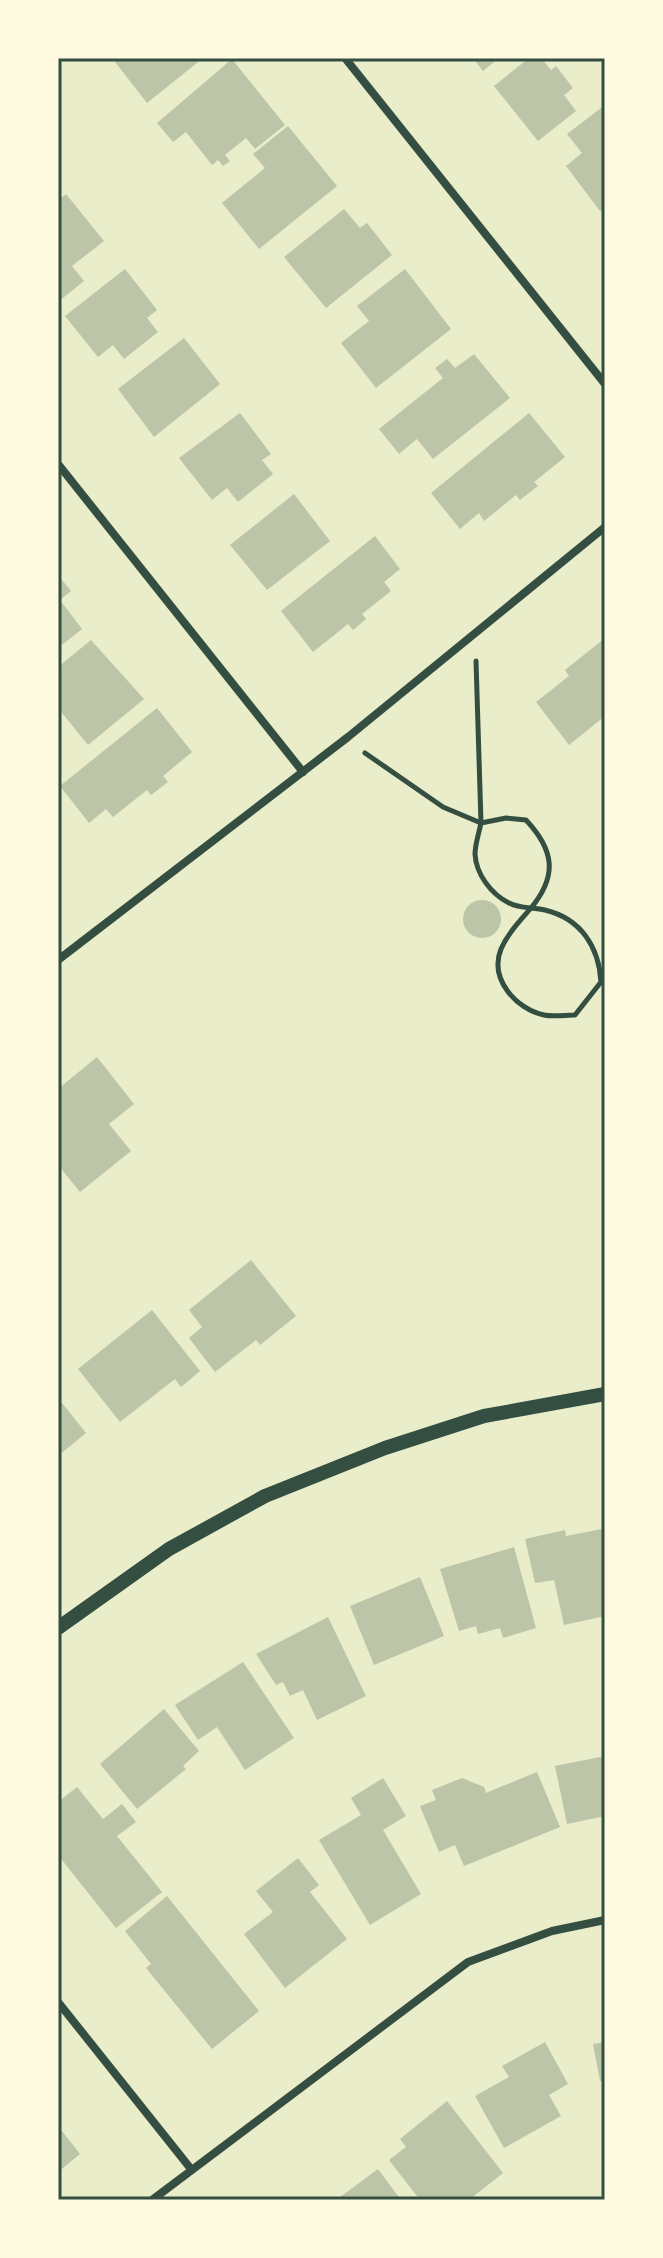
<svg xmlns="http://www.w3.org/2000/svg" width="663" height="2258" font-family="Quicksand,sans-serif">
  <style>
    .building { fill: #bcc5a7 }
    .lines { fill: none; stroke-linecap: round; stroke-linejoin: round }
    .path { stroke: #344e41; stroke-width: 5 }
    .minor { stroke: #344e41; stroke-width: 8 }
    .tertiary { stroke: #344e41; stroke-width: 14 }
    .neatline { fill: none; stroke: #344e41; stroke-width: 3 }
  </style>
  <rect width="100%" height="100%" fill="#e9edc9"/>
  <g class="building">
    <path d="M 112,58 L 203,58 L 147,103 Z"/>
    <path d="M 473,58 L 499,58 L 483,71 Z"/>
    <path d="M 529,58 L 541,58 L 551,70 L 556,66 L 573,88 L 564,95 L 576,111 L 538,141 L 494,86 Z"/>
    <path d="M 232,59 L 285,125 L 255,149 L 246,138 L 225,155 L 230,161 L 223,166 L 218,160 L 212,165 L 186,132 L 173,142 L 157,123 Z"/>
    <path d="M 605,105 L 605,207 L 600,211 L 566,166 L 582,153 L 567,134 Z"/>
    <path d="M 288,126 L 337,186 L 259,249 L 222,203 L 265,168 L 253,154 Z"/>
    <path d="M 66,194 L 104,241 L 72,266 L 84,281 L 58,302 L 58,200 Z"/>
    <path d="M 344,209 L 360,228 L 367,223 L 392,255 L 326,308 L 284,257 Z"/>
    <path d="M 125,269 L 157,310 L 147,318 L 158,332 L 124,359 L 113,345 L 98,357 L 65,316 Z"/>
    <path d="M 405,269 L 451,329 L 376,388 L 341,343 L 369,321 L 357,306 Z"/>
    <path d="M 184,338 L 220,384 L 154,437 L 118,389 Z"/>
    <path d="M 474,354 L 510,398 L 433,459 L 417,439 L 399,454 L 379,429 L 443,378 L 435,368 L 447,359 L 455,368 Z"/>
    <path d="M 240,413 L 271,454 L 262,460 L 273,474 L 238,502 L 227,488 L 212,500 L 179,458 Z"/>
    <path d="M 529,413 L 565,457 L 534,482 L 538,486 L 520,500 L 516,495 L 484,521 L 479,513 L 460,529 L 431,493 Z"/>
    <path d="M 294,494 L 330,541 L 267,590 L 230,545 Z"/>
    <path d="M 375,536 L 400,569 L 384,582 L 391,591 L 362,614 L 366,619 L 353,630 L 348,624 L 313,652 L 281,611 Z"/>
    <path d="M 58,575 L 71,591 L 60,600 L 82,629 L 58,648 Z"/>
    <path d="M 605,638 L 605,716 L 569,745 L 536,702 L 569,676 L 565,670 Z"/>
    <path d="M 91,640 L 144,699 L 88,745 L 58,708 L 58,667 Z"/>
    <path d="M 157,708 L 192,752 L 163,776 L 168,782 L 151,795 L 147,790 L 113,817 L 106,809 L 89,823 L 60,786 Z"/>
    <circle cx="482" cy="919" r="19"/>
    <path d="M 97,1057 L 134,1104 L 109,1124 L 131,1151 L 80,1192 L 58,1165 L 58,1089 Z"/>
    <path d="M 251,1260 L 296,1316 L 260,1345 L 256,1340 L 215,1372 L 189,1338 L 202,1327 L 189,1310 Z"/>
    <path d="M 152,1310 L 200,1371 L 181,1387 L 175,1379 L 120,1422 L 78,1369 Z"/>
    <path d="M 58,1398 L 86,1433 L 58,1456 Z"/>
    <path d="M 602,1529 L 605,1545 L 605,1616 L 564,1625 L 554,1580 L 535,1583 L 525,1539 L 565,1530 L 566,1536 Z"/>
    <path d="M 514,1547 L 536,1628 L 503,1638 L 500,1628 L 478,1634 L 476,1626 L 459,1631 L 440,1569 Z"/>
    <path d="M 420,1577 L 444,1636 L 374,1665 L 350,1606 Z"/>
    <path d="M 328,1617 L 366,1696 L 317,1720 L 303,1690 L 290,1696 L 283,1682 L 276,1685 L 256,1654 Z"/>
    <path d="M 243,1662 L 294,1738 L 245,1770 L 217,1727 L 198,1740 L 175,1705 Z"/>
    <path d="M 164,1709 L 199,1751 L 183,1766 L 186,1769 L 137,1809 L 100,1764 Z"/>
    <path d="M 605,1756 L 605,1816 L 567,1824 L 555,1766 Z"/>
    <path d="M 537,1772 L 560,1827 L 464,1866 L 455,1845 L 439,1852 L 420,1806 L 436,1800 L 432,1790 L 462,1778 L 484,1787 L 486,1793 Z"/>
    <path d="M 383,1778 L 406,1816 L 383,1830 L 421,1894 L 370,1925 L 319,1840 L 361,1815 L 351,1798 Z"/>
    <path d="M 77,1787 L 103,1819 L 122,1804 L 136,1822 L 117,1836 L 162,1892 L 116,1928 L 58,1855 L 58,1802 Z"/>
    <path d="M 298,1858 L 319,1885 L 310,1892 L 347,1939 L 285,1988 L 244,1934 L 273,1912 L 256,1891 Z"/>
    <path d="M 167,1896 L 259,2011 L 212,2049 L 146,1968 L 151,1964 L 125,1931 Z"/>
    <path d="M 545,2042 L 568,2084 L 549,2095 L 561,2116 L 504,2148 L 475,2096 L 509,2077 L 502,2066 Z"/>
    <path d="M 605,2042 L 605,2080 L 600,2081 L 593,2044 Z"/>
    <path d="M 447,2101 L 503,2173 L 469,2200 L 420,2200 L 389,2160 L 406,2147 L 400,2139 Z"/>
    <path d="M 58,2126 L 80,2154 L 58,2172 Z"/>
    <path d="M 378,2169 L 401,2200 L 336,2200 Z"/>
  </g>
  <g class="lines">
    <g class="path">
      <path d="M 365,753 L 443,807 L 481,823 L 476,661"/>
      <path d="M 531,908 C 520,921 508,933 501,949 C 489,979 516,1009 544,1015 C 553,1017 566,1015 575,1015 L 601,982 C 599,948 582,919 545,910 C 534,907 519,909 509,903 C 491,894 476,874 475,854 C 475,844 479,833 481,823 L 506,818 L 526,820 C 554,850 558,875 531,908"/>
    </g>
    <g class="minor">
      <path d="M 345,58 L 605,384"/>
      <path d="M 58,464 L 303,772"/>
      <path d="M 58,960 L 348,737 L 605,527"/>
      <path d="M 58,2002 L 191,2169"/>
      <path d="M 152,2200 L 468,1962 L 552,1931 L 605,1920"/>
    </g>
    <path class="tertiary" d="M 58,1628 L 169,1549 L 265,1496 L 385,1448 L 484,1416 L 605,1394"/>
  </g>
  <rect width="663" height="2258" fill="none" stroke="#fefae0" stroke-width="120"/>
  <rect x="60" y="60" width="543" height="2138" class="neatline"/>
</svg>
